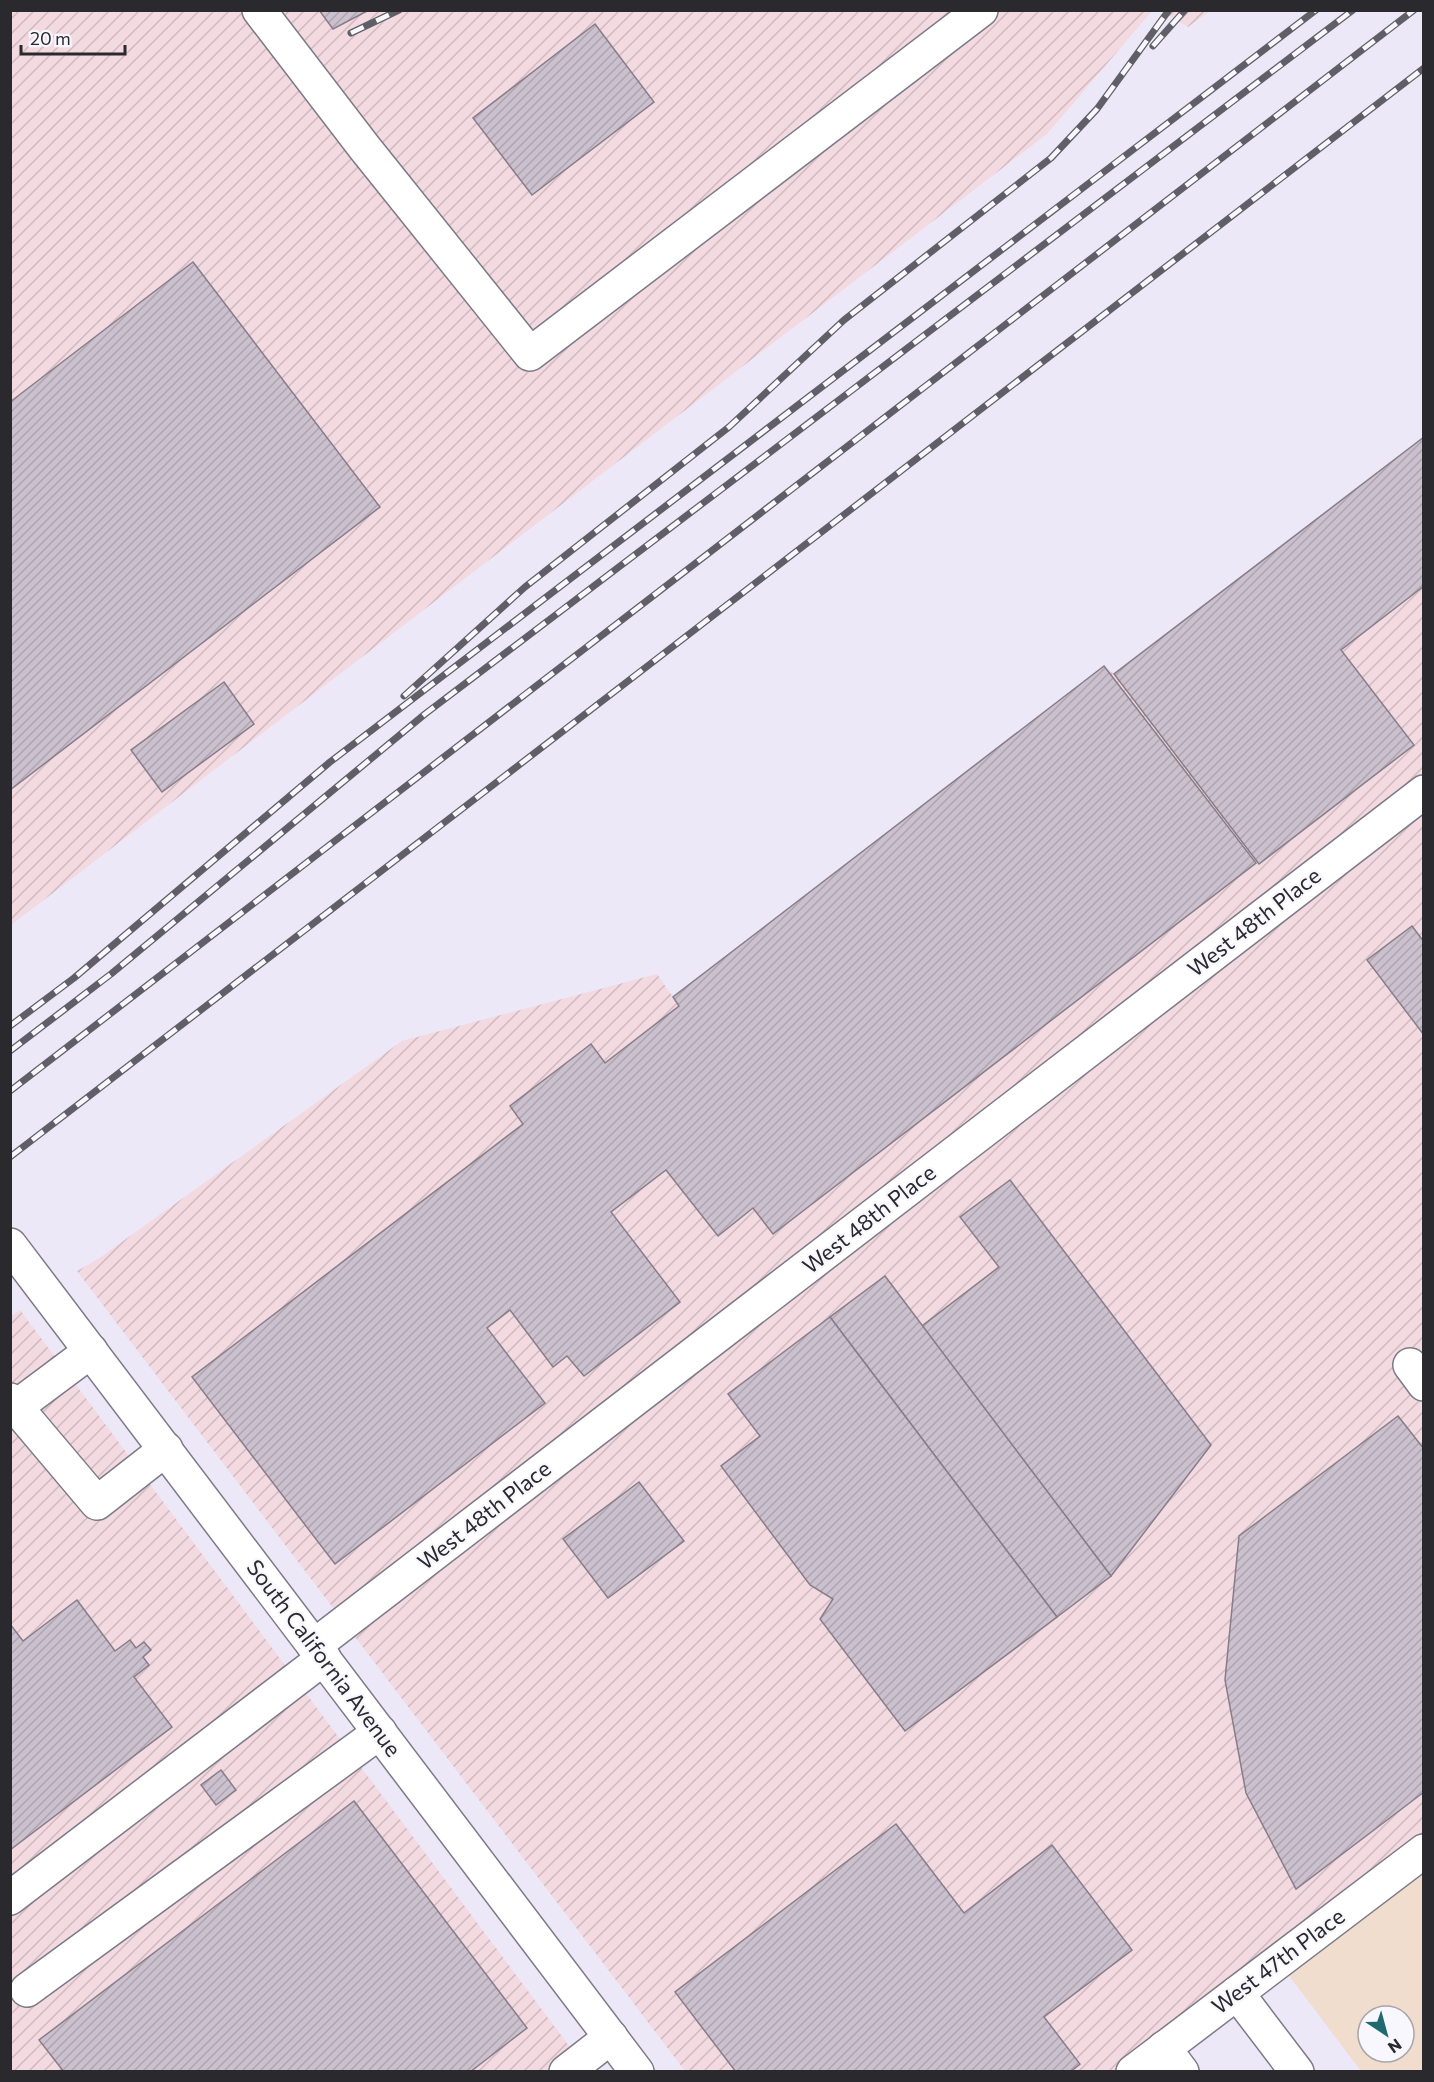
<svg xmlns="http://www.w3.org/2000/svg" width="1434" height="2082" font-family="Commissioner,sans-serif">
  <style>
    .industrial { fill: url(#industrial-furrows) }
    .education { fill: #f0ddcd; fill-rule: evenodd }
    .building { fill: url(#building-hatch); stroke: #877d88; stroke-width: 1.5 }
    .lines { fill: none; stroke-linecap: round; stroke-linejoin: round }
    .minor-casing { stroke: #7d7a88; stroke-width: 36 }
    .minor { stroke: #fff; stroke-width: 33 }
    .rail-casing { stroke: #605f67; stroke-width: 7 }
    .rail { stroke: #f8f7fd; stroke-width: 4.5; stroke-dasharray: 14; stroke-linecap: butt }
    .labels { text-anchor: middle; stroke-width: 4.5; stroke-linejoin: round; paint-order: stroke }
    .street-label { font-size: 22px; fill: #2a292e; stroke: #f8f7fd }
  </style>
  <defs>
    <pattern id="industrial-furrows" width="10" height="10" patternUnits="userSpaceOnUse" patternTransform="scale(1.5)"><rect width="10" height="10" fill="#f3d9e0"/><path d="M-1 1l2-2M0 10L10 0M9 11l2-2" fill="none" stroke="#d0bac0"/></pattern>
    <pattern id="building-hatch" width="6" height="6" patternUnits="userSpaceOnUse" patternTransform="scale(1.5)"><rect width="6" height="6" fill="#cbc0cd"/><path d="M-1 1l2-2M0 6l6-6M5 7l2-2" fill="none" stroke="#aea5b0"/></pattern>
  </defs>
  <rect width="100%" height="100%" fill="#ece8f8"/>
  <g class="industrial">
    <path d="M 11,11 L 1152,11 L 1047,134 L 11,925 Z"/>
    <path d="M 1161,11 L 1210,11 L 1188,27 Z"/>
    <path d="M 1423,437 L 1423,1856 L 1136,2071 L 685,2071 L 77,1271 L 98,1259 L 402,1041 L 657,974 L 673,997 L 1104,666 L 1114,674 Z"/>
    <path d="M 20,1310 L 584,2066 L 578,2072 L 11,2072 L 10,1317 Z"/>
  </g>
  <path class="education" d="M 1423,1853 L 1423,2071 L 1361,2071 L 1278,1961 ZM 1368,2016 L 1404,2016 L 1404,2052 L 1368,2052 Z"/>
  <g class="building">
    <path d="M 319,10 L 369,10 L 333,29 Z"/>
    <path d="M 595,24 L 654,102 L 532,195 L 473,118 Z"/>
    <path d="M 193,262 L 380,507 L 10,790 L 10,402 Z"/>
    <path d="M 1424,437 L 1424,586 L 1341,650 L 1414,745 L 1259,864 L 1114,674 Z"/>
    <path d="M 1104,666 L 1256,863 L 773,1234 L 753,1208 L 718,1236 L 666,1170 L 611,1212 L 680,1302 L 584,1376 L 567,1356 L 553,1367 L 510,1310 L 487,1328 L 545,1403 L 335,1564 L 192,1377 L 523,1124 L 510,1106 L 591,1044 L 605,1063 L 679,1006 L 673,997 Z"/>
    <path d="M 224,682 L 254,724 L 162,792 L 131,750 Z"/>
    <path d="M 1412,926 L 1424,942 L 1424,1035 L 1367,960 Z"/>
    <path d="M 1010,1180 L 1211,1445 L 1111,1576 L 922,1326 L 999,1267 L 960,1217 Z"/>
    <path d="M 885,1276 L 1111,1576 L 1057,1617 L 830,1317 Z"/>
    <path d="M 830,1317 L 1057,1617 L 905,1731 L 820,1619 L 833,1599 L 810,1585 L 721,1466 L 760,1436 L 728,1394 Z"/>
    <path d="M 1398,1416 L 1424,1449 L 1424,1792 L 1296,1889 L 1246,1793 L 1225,1680 L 1239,1536 Z"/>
    <path d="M 639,1482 L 684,1541 L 608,1598 L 563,1539 Z"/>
    <path d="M 77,1600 L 115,1651 L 130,1640 L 136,1648 L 144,1642 L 151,1650 L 143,1657 L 149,1665 L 134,1677 L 172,1727 L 10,1850 L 10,1624 L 23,1641 Z"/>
    <path d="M 221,1770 L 236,1790 L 216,1805 L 201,1785 Z"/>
    <path d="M 354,1801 L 527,2028 L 470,2072 L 64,2072 L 39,2040 Z"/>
    <path d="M 896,1824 L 964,1913 L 1052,1845 L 1132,1950 L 1044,2017 L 1080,2064 L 1070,2072 L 736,2072 L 675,1992 Z"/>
  </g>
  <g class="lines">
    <g class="minor-casing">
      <g id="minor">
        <path d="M 259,10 L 364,147 L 530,354 L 981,10"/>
        <path d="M 10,1245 L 637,2072"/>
        <path d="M 1410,1365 L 1424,1384"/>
        <path d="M 10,1400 L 97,1503 L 166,1449"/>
        <path d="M 16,1407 L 91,1351"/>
        <path d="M 314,1646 L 1424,792"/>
        <path d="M 10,1898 L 324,1658"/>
        <path d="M 27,1990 L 380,1732"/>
        <path d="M 1237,1993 L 1297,2072"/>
        <path d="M 1164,2048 L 1182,2072"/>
        <path d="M 566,2072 L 611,2037"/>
        <path d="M 1133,2072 L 1424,1851"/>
      </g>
    </g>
    <use href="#minor" class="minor"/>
    <g class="rail-casing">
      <g id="rail">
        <path d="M 351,33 L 399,10"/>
        <path d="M 1153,46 L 1185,10"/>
        <path d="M 404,696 L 525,587 L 729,427 L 844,320 L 1051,158 L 1097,109 L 1169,10"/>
        <path d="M 10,1026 L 74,978 L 330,762 L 1316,10"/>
        <path d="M 10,1051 L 111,974 L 425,714 L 1353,10"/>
        <path d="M 10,1091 L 1414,10"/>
        <path d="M 10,1157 L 1424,68"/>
      </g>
    </g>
    <use href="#rail" class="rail"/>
  </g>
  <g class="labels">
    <g class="street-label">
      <text transform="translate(1254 922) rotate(-38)" y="8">West 48th Place</text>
      <text transform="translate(869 1219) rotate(-38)" y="8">West 48th Place</text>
      <text transform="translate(484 1515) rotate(-38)" y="8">West 48th Place</text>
      <text transform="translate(324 1658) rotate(53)" y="8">South California Avenue</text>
      <text transform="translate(1278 1961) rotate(-37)" y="8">West 47th Place</text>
    </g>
  </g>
  <rect width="1434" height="2082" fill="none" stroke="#2a292e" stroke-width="24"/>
  <g transform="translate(1386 2034) rotate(144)"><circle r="28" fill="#f8f7fd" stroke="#a6a5aa" stroke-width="1.5"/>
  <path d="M0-4.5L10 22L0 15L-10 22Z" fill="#1e6a6f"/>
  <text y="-9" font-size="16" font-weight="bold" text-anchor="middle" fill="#2a292e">N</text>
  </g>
  <path d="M21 45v9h104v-9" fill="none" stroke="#2a292e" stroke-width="3"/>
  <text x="30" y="45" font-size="18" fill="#2a292e" stroke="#f8f7fd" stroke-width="4.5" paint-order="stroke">20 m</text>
</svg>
